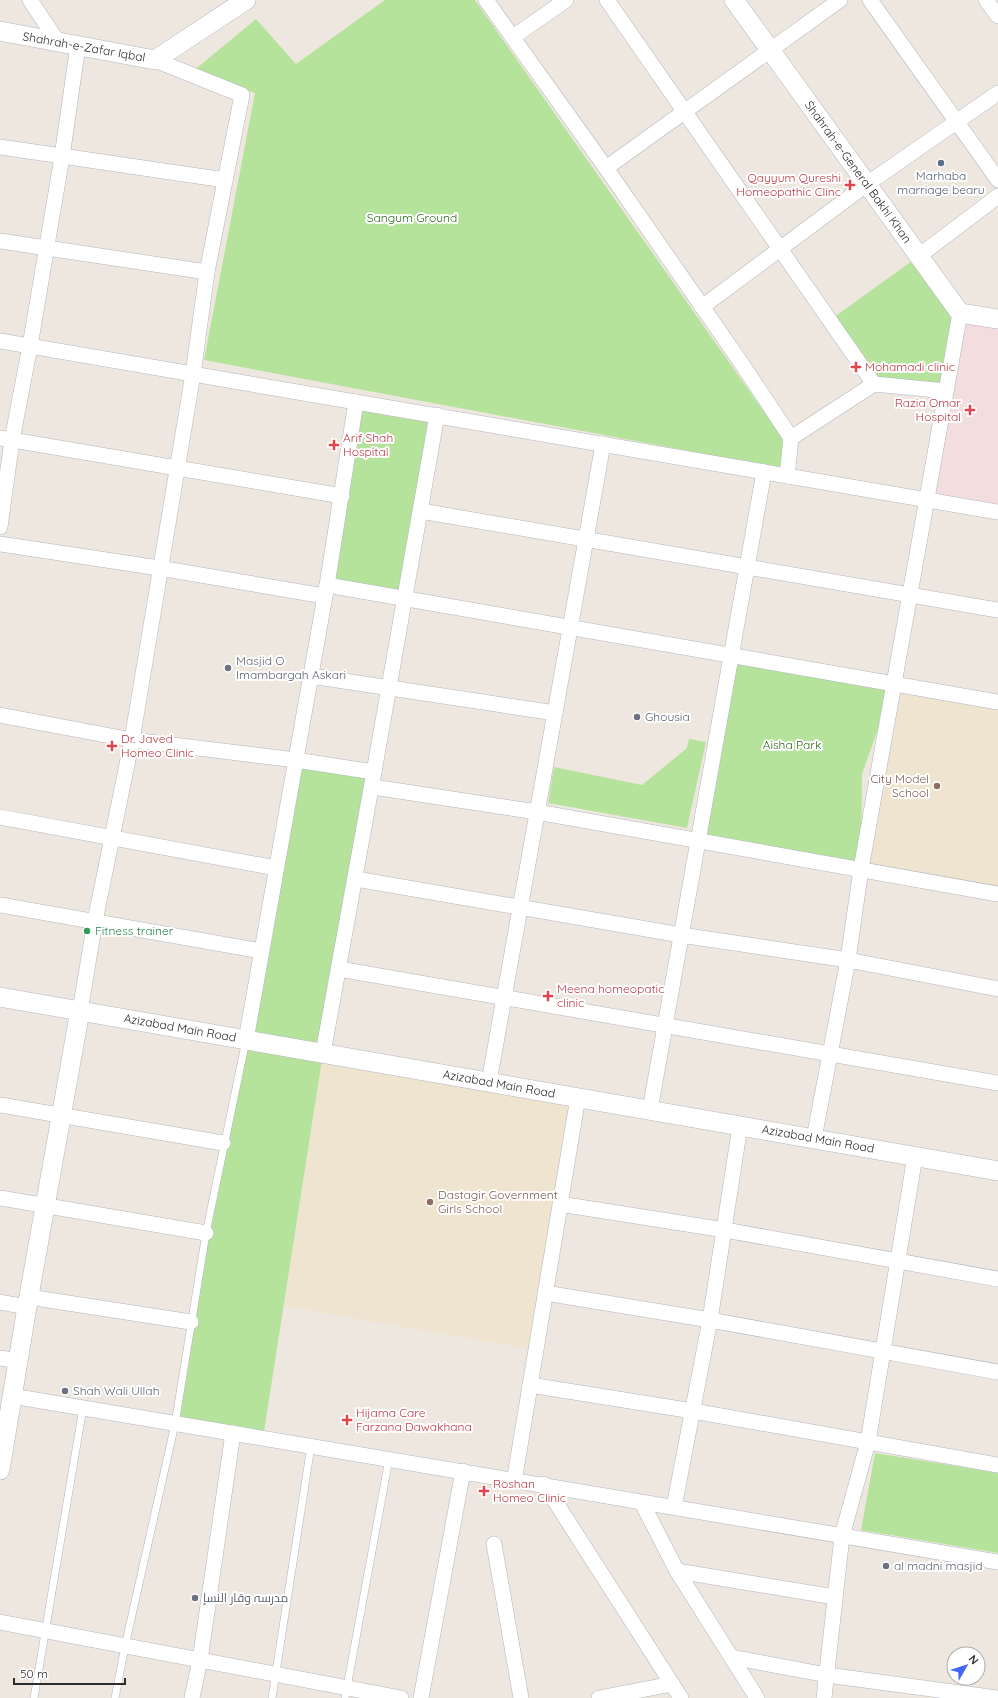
<svg xmlns="http://www.w3.org/2000/svg" width="998" height="1698" font-family="Quicksand,Cairo,sans-serif">
  <style>
    .education { fill: #efe4cf }
    .medical { fill: #f4ddde }
    .green { fill: #b6e39c }
    .lines { fill: none; stroke-linecap: round; stroke-linejoin: round }
    .service-casing { stroke: #b2b5bf; stroke-width: 8 }
    .minor-casing { stroke: #b2b5bf; stroke-width: 16 }
    .tertiary-casing { stroke: #b2b5bf; stroke-width: 20 }
    .service { stroke: #fff; stroke-width: 7 }
    .minor { stroke: #fff; stroke-width: 15 }
    .tertiary { stroke: #fff; stroke-width: 19 }
    .service-dot { fill: #5c6f8a; stroke: #fff; stroke-width: 1.5 }
    .health-dot { fill: #e0444e; stroke: #fff; stroke-width: 1.5 }
    .worship-dot { fill: #6b7280; stroke: #fff; stroke-width: 1.5 }
    .education-dot { fill: #8d6e63; stroke: #fff; stroke-width: 1.5 }
    .leisure-dot { fill: #2e9e5b; stroke: #fff; stroke-width: 1.5 }
    .labels { text-anchor: middle; stroke-width: 4; stroke-linejoin: round; paint-order: stroke }
    .street-label { font-size: 12px; fill: #2c2c2c; stroke: #fff }
    .service-label { font-size: 12px; fill: #4e5e75; stroke: #fff }
    .health-label { font-size: 12px; fill: #be3a42; stroke: #fff; text-anchor: start }
    .park-label { font-size: 12px; fill: #2d6a1b; stroke: #fff }
    .worship-label { font-size: 12px; fill: #5b616d; stroke: #fff; text-anchor: start }
    .education-label { font-size: 12px; fill: #785e54; stroke: #fff; text-anchor: end }
    .leisure-label { font-size: 12px; fill: #27864d; stroke: #fff; text-anchor: start }
  </style>
  <rect width="100%" height="100%" fill="#eee7df"/>
  <g class="education">
    <path d="M 894,684 L 998,702 L 998,894 L 861,869 Z"/>
    <path d="M 323,1053 L 578,1097 L 536,1350 L 284,1306 Z"/>
  </g>
  <path class="medical" d="M 960,313 L 998,319 L 998,512 L 927,500 Z"/>
  <g class="green">
    <path d="M 385,0 L 475,0 L 783,439 L 780,468 L 204,360 L 255,93 L 192,72 L 256,19 L 296,64 Z"/>
    <path d="M 919,256 L 960,313 L 946,391 L 874,384 L 830,320 Z"/>
    <path d="M 356,402 L 437,415 L 406,599 L 327,585 Z"/>
    <path d="M 730,656 L 894,684 L 862,774 L 861,869 L 697,840 Z"/>
    <path d="M 689,739 L 706,742 L 687,828 L 548,803 L 554,767 L 642,785 L 687,748 Z"/>
    <path d="M 296,760 L 374,772 L 323,1053 L 263,1438 L 175,1424 Z"/>
    <path d="M 875,1453 L 998,1473 L 998,1553 L 861,1530 Z"/>
  </g>
  <g class="lines">
    <g class="service-casing">
      <g id="service">
        <path d="M 34,1698 L 83,1408"/>
        <path d="M 115,1698 L 125,1646 L 175,1424 L 206,1233 L 246,1040"/>
        <path d="M 272,1698 L 311,1446"/>
        <path d="M 345,1698 L 389,1459"/>
      </g>
    </g>
    <g class="minor-casing">
      <g id="minor">
        <path d="M 30,0 L 58,42"/>
        <path d="M 486,0 L 606,168 L 742,364 L 791,438 L 787,476"/>
        <path d="M 607,0 L 874,384 L 946,391"/>
        <path d="M 870,0 L 998,180"/>
        <path d="M 986,0 L 998,16"/>
        <path d="M 513,37 L 566,0"/>
        <path d="M 0,147 L 225,180"/>
        <path d="M 606,168 L 840,0"/>
        <path d="M 0,241 L 207,272"/>
        <path d="M 919,256 L 998,196"/>
        <path d="M 702,307 L 867,184 L 998,93"/>
        <path d="M 0,341 L 998,512"/>
        <path d="M 0,438 L 342,496"/>
        <path d="M 791,438 L 874,384"/>
        <path d="M 421,511 L 998,610"/>
        <path d="M 0,527 L 12,440 L 30,346 L 62,157 L 78,45"/>
        <path d="M 0,544 L 159,568 L 324,596"/>
        <path d="M 327,585 L 998,702"/>
        <path d="M 311,676 L 555,713"/>
        <path d="M 0,715 L 132,740 L 296,760 L 374,772 L 323,1053"/>
        <path d="M 374,772 L 437,415"/>
        <path d="M 373,787 L 537,812 L 998,894"/>
        <path d="M 0,817 L 276,868"/>
        <path d="M 356,879 L 681,935 L 848,960 L 998,989"/>
        <path d="M 0,905 L 261,951"/>
        <path d="M 339,969 L 998,1083"/>
        <path d="M 80,1011 L 95,921 L 132,740 L 193,374 L 207,272 L 242,95 L 155,60"/>
        <path d="M 246,1040 L 327,585 L 356,402"/>
        <path d="M 489,1082 L 603,444"/>
        <path d="M 0,1105 L 223,1143"/>
        <path d="M 650,1110 L 764,472"/>
        <path d="M 814,1138 L 848,960 L 861,869 L 960,313"/>
        <path d="M 0,1198 L 206,1233"/>
        <path d="M 560,1204 L 725,1230 L 998,1279"/>
        <path d="M 545,1293 L 710,1320 L 998,1372"/>
        <path d="M 29,1297 L 191,1322"/>
        <path d="M 0,1302 L 27,1307"/>
        <path d="M 0,1358 L 18,1361"/>
        <path d="M 530,1385 L 693,1411 L 998,1465"/>
        <path d="M 12,1396 L 998,1562"/>
        <path d="M 514,1482 L 578,1097"/>
        <path d="M 544,1484 L 681,1698"/>
        <path d="M 642,1503 L 677,1571 L 757,1698"/>
        <path d="M 674,1507 L 710,1320 L 740,1126"/>
        <path d="M 494,1544 L 521,1698"/>
        <path d="M 677,1571 L 835,1597"/>
        <path d="M 0,1622 L 401,1698"/>
        <path d="M 731,1657 L 827,1675 L 998,1698"/>
        <path d="M 192,1698 L 200,1660 L 233,1433"/>
        <path d="M 421,1698 L 463,1471"/>
        <path d="M 599,1698 L 672,1684"/>
        <path d="M 824,1698 L 842,1536 L 868,1442 L 915,1156"/>
      </g>
    </g>
    <g class="tertiary-casing">
      <g id="tertiary">
        <path d="M 734,0 L 960,313 L 998,319"/>
        <path d="M 0,31 L 155,60 L 246,0"/>
        <path d="M 0,997 L 998,1171"/>
        <path d="M 0,1470 L 27,1307 L 80,1011"/>
      </g>
    </g>
    <use href="#service" class="service"/>
    <use href="#minor" class="minor"/>
    <use href="#tertiary" class="tertiary"/>
  </g>
  <circle class="service-dot" cx="941" cy="163" r="4"/>
  <g class="health-dot">
    <path d="M848 179h4v4h4v4h-4v4h-4v-4h-4v-4h4z"/>
    <path d="M854 361h4v4h4v4h-4v4h-4v-4h-4v-4h4z"/>
    <path d="M968 404h4v4h4v4h-4v4h-4v-4h-4v-4h4z"/>
    <path d="M332 439h4v4h4v4h-4v4h-4v-4h-4v-4h4z"/>
    <path d="M110 740h4v4h4v4h-4v4h-4v-4h-4v-4h4z"/>
    <path d="M546 990h4v4h4v4h-4v4h-4v-4h-4v-4h4z"/>
    <path d="M345 1414h4v4h4v4h-4v4h-4v-4h-4v-4h4z"/>
    <path d="M482 1485h4v4h4v4h-4v4h-4v-4h-4v-4h4z"/>
  </g>
  <g class="worship-dot">
    <circle cx="228" cy="668" r="4"/>
    <circle cx="637" cy="717" r="4"/>
    <circle cx="65" cy="1391" r="4"/>
    <circle cx="886" cy="1566" r="4"/>
    <circle cx="195" cy="1598" r="4"/>
  </g>
  <g class="education-dot">
    <circle cx="937" cy="786" r="4"/>
    <circle cx="430" cy="1202" r="4"/>
  </g>
  <circle class="leisure-dot" cx="87" cy="931" r="4"/>
  <g class="labels">
    <g class="street-label">
      <text transform="translate(84 47) rotate(10)" y="4">Shahrah-e-Zafar Iqbal</text>
      <text transform="translate(858 172) rotate(54)" y="4">Shahrah-e-General Bakhi Khan</text>
      <text transform="translate(180 1028) rotate(10)" y="4">Azizabad Main Road</text>
      <text transform="translate(499 1084) rotate(10)" y="4">Azizabad Main Road</text>
      <text transform="translate(818 1139) rotate(10)" y="4">Azizabad Main Road</text>
    </g>
    <g class="service-label">
      <text x="941" y="180">Marhaba<tspan x="941" dy="14">marriage bearu</tspan></text>
    </g>
    <g class="health-label">
      <text x="841" y="182" text-anchor="end">Qayyum Qureshi<tspan x="841" dy="14">Homeopathic Clinc</tspan></text>
      <text x="865" y="371">Mohamadi clinic</text>
      <text x="961" y="407" text-anchor="end">Razia Omar<tspan x="961" dy="14">Hospital</tspan></text>
      <text x="343" y="442">Arif Shah<tspan x="343" dy="14">Hospital</tspan></text>
      <text x="121" y="743">Dr. Javed<tspan x="121" dy="14">Homeo Clinic</tspan></text>
      <text x="557" y="993">Meena homeopatic<tspan x="557" dy="14">clinic</tspan></text>
      <text x="356" y="1417">Hijama Care<tspan x="356" dy="14">Farzana Dawakhana</tspan></text>
      <text x="493" y="1488">Roshan<tspan x="493" dy="14">Homeo Clinic</tspan></text>
    </g>
    <g class="park-label">
      <text x="412" y="222">Sangum Ground</text>
      <text x="792" y="749">Aisha Park</text>
    </g>
    <g class="worship-label">
      <text x="236" y="665">Masjid O<tspan x="236" dy="14">Imambargah Askari</tspan></text>
      <text x="645" y="721">Ghousia</text>
      <text x="73" y="1395">Shah Wali Ullah</text>
      <text x="894" y="1570">al madni masjid</text>
      <text x="203" y="1602">مدرسہ وقار النسإ</text>
    </g>
    <g class="education-label">
      <text x="929" y="783">City Model<tspan x="929" dy="14">School</tspan></text>
      <text x="438" y="1199" text-anchor="start">Dastagir Government<tspan x="438" dy="14">Girls School</tspan></text>
    </g>
    <g class="leisure-label">
      <text x="95" y="935">Fitness trainer</text>
    </g>
  </g>
  <g transform="translate(966 1666) rotate(51)"><circle r="19" fill="#ffffff" stroke="#ababab"/>
  <path d="M0-3L7 15L0 10L-7 15Z" fill="#4166f8"/>
  <text y="-6" font-size="11" font-weight="bold" text-anchor="middle" fill="#2c2c2c">N</text>
  </g>
  <path d="M14 1678v6h111v-6" fill="none" stroke="#2c2c2c" stroke-width="2"/>
  <text x="20" y="1678" font-size="12" fill="#2c2c2c" stroke="#ffffff" stroke-width="3" paint-order="stroke">50 m</text>
</svg>
